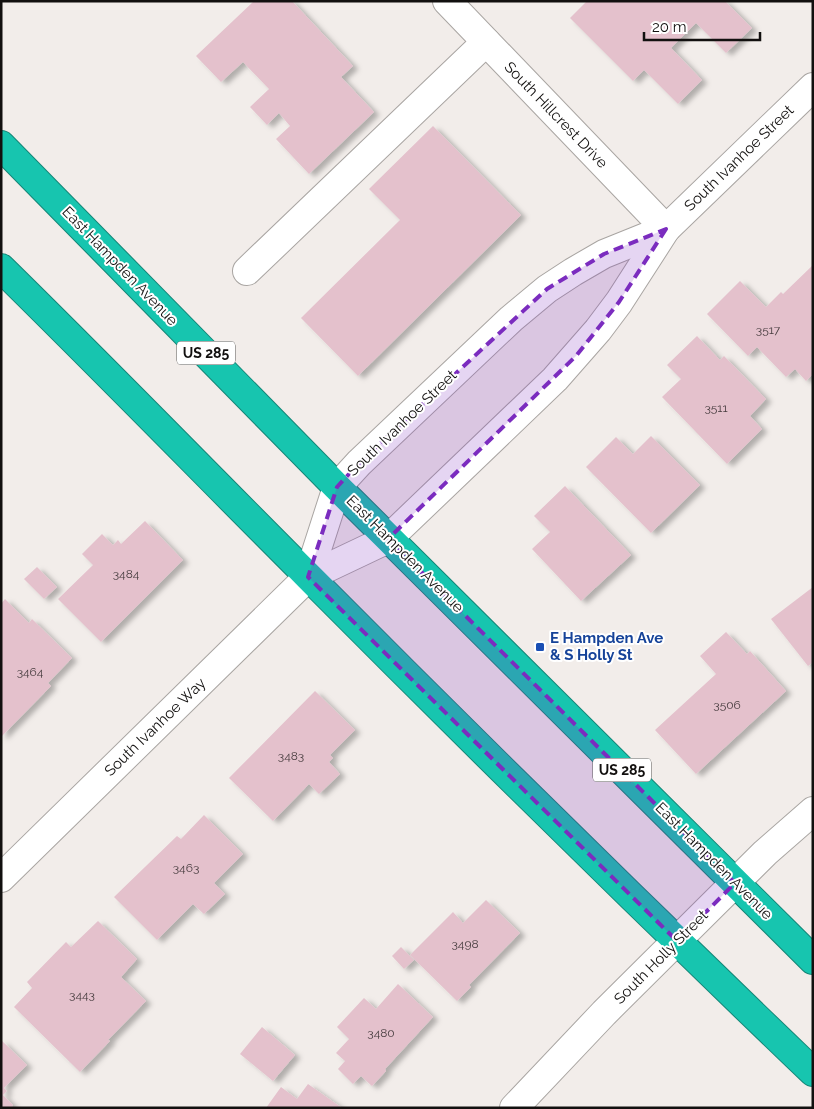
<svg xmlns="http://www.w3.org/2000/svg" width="814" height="1109" font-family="Raleway,sans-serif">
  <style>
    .building { fill: #e4c1cc; filter: url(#shadow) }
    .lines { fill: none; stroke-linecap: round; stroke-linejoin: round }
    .minor-casing { stroke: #a9a5a2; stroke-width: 30 }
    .highway-casing { stroke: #158677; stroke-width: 30 }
    .minor { stroke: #fff; stroke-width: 28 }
    .highway { stroke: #17c5af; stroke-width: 28 }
    .marked { fill: #7b2cbf; fill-opacity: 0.2; stroke: #7b2cbf; stroke-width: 4; stroke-dasharray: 10 6; stroke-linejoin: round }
    .transit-dot { fill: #1a4fb4; stroke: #fff; stroke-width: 2 }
    .labels { text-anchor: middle; stroke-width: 4; stroke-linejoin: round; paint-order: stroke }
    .number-label { font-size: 12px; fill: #463c3e }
    .shield { fill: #fff; stroke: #595857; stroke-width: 1 }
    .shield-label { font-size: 14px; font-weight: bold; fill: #12100f }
    .street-label { font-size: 15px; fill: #12100f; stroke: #fff }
    .transit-label { font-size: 15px; font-weight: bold; fill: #164399; stroke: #fff; text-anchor: start }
  </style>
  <defs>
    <filter id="shadow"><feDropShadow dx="5.5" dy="3" stdDeviation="2.5" flood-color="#0004"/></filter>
  </defs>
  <rect width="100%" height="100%" fill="#f2edea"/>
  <g class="building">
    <path d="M 254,1 L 292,1 L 353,66 L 341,77 L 374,112 L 309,174 L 276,139 L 290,126 L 279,113 L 267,125 L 250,107 L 269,89 L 243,62 L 221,82 L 196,56 Z"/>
    <path d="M 587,1 L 725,1 L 752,28 L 726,53 L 696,23 L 671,48 L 702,80 L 678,104 L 644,70 L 633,81 L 570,18 Z"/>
    <path d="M 433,126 L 521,215 L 358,376 L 301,318 L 400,220 L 369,189 Z"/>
    <path d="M 813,265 L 813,374 L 806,381 L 795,369 L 786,377 L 757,347 L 748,356 L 707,314 L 740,281 L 766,307 L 781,292 L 783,294 Z"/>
    <path d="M 697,336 L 720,360 L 724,356 L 766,399 L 750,416 L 762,429 L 727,464 L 662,397 L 681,379 L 667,365 Z"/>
    <path d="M 651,436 L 700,485 L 651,533 L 586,467 L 616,437 L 633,454 Z"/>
    <path d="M 565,486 L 631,555 L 581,601 L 532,549 L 550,532 L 534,516 Z"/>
    <path d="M 145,521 L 183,560 L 101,642 L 58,599 L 93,565 L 82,554 L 102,534 L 113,545 L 118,540 L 121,544 Z"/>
    <path d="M 37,567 L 57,587 L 44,599 L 24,579 Z"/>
    <path d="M 813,587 L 813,662 L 808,666 L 771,619 Z"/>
    <path d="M 5,599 L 29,623 L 32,619 L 72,658 L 48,683 L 51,686 L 1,737 L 1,604 Z"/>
    <path d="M 726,632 L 747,654 L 750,651 L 786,691 L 696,774 L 655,730 L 716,674 L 700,656 Z"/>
    <path d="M 315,691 L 355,730 L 330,755 L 333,758 L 329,762 L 340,774 L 319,794 L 309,784 L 273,821 L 229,778 Z"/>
    <path d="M 204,815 L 243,854 L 214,883 L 225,894 L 204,914 L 193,904 L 157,940 L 114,897 L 177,836 L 181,839 Z"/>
    <path d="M 486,900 L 520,933 L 469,985 L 471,987 L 457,1001 L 410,955 L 453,912 L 463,923 Z"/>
    <path d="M 98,921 L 137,959 L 121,977 L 146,1001 L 108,1040 L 110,1041 L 80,1072 L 14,1007 L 32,988 L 27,982 L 66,942 L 71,947 Z"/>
    <path d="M 401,947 L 414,960 L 404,969 L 392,956 Z"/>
    <path d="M 398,984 L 433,1017 L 385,1069 L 386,1071 L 372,1086 L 361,1076 L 353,1084 L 338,1069 L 345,1061 L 336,1053 L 349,1039 L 337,1027 L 364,998 L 376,1009 Z"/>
    <path d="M 262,1027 L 295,1055 L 273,1081 L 240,1054 Z"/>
    <path d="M 1,1040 L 27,1065 L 4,1088 L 7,1091 L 3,1095 L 13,1105 L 11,1108 L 1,1108 Z"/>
    <path d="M 308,1084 L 342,1108 L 266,1108 L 281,1087 L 297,1099 Z"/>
  </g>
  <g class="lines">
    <g class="minor-casing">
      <g id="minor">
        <path d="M 447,1 L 666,229"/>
        <path d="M 247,271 L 486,42"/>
        <path d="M 308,577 L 337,487 L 359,463 L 511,319 L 547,289 L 573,272 L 604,254 L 666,229"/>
        <path d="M 1,878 L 308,577 L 388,539 L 555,379 L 598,330 L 619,302 L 666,229 L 813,87"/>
        <path d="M 514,1108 L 604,1013 L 765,853 L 813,811"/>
      </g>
    </g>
    <g class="highway-casing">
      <g id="highway">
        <path d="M 1,145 L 337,487 L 813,960"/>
        <path d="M 1,268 C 105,370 206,474 309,577 C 475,744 643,909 813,1072"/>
      </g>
    </g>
    <use href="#minor" class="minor"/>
    <use href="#highway" class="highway"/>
  </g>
  <path class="marked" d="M 666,229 L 619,302 L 576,356 L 388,539 L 735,883 L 677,941 L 308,577 L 337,487 L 359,463 L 547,289 L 604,254 Z"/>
  <rect class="transit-dot" x="535" y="642" width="10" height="10" rx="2.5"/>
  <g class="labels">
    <g class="number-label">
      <text x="768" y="334">3517</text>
      <text x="716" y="412">3511</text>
      <text x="126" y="578">3484</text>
      <text x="30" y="676">3464</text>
      <text x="727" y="709">3506</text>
      <text x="291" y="760">3483</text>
      <text x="186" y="872">3463</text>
      <text x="465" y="948">3498</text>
      <text x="82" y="999">3443</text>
      <text x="381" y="1037">3480</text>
    </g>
    <g class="shield">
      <rect x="177" y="341.5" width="58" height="23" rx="4"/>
      <rect x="593" y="758.5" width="58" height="23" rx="4"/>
    </g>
    <g class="shield-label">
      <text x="206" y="358">US 285</text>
      <text x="622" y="775">US 285</text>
    </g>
    <g class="street-label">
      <text transform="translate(556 115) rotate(46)" y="5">South Hillcrest Drive</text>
      <text transform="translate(739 158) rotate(-44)" y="5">South Ivanhoe Street</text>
      <text transform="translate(120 266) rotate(46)" y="5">East Hampden Avenue</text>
      <text transform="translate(402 423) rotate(-44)" y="5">South Ivanhoe Street</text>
      <text transform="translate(405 554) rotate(45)" y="5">East Hampden Avenue</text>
      <text transform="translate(155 727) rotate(-44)" y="5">South Ivanhoe Way</text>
      <text transform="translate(714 861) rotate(45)" y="5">East Hampden Avenue</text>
      <text transform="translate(661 957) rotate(-45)" y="5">South Holly Street</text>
    </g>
    <g class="transit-label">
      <text x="550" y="643">E Hampden Ave<tspan x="550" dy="17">&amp; S Holly St</tspan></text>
    </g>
  </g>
  <rect width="814" height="1109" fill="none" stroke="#12100f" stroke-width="5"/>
  <path d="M644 32v8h116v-8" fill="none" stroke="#12100f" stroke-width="2.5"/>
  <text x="652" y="32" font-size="15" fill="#12100f" stroke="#ffffff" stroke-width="4" paint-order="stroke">20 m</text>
</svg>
